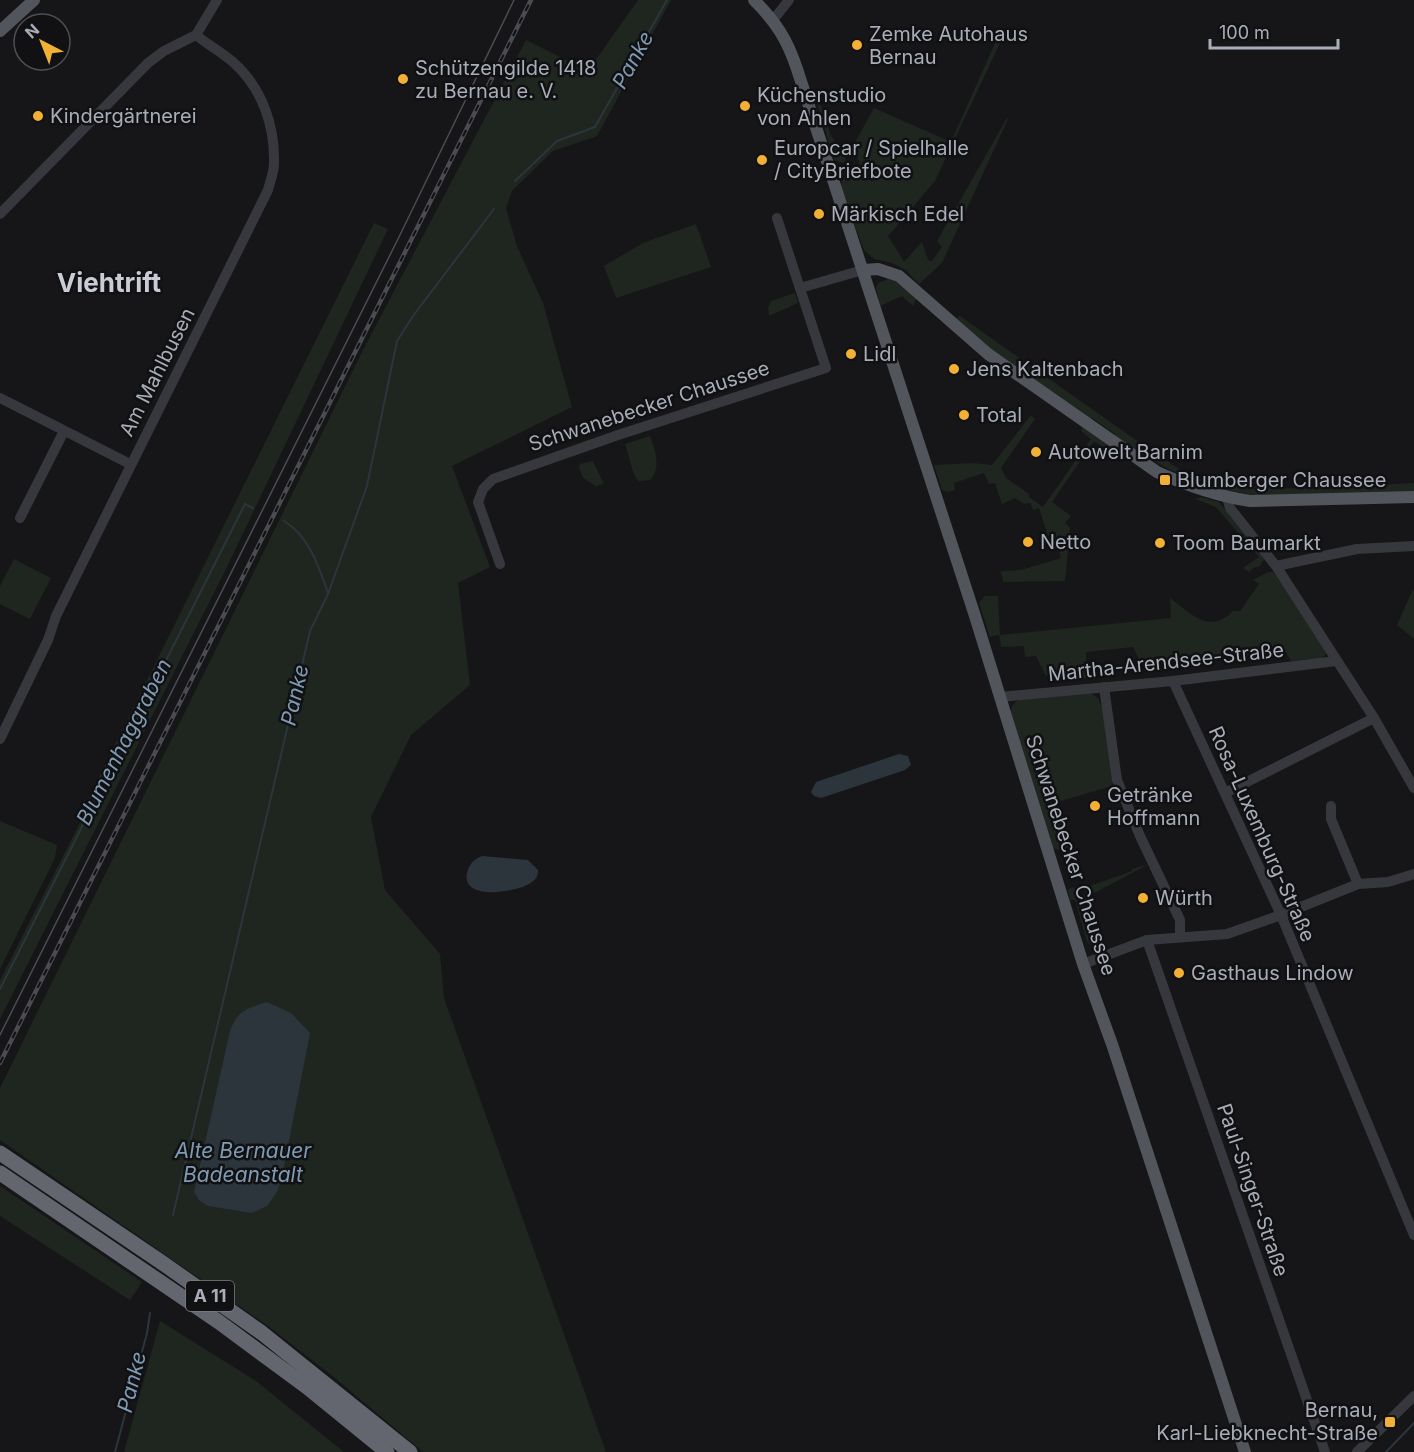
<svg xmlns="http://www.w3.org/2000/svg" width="1414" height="1452" font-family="Inter,sans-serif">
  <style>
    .green { fill: #1e261f }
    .water { fill: #2c353c }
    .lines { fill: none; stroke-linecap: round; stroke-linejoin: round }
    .stream { stroke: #2c353c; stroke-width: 2 }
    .minor { stroke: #37383d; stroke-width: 10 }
    .major { stroke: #53555c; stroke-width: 12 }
    .highway { stroke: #63666e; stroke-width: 15 }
    .tram { stroke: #4a4c52; stroke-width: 1.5 }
    .rail-casing { stroke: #4a4c52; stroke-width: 4.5 }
    .rail { stroke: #111113; stroke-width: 2; stroke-dasharray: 7; stroke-linecap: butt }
    .poi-dot { fill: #f2b134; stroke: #111113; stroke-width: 2 }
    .labels { text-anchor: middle; stroke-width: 5; stroke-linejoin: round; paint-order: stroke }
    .shield { fill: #111113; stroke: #7b7e86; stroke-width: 1.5 }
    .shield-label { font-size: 18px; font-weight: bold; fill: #a8adb8 }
    .poi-label { font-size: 20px; fill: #a8adb8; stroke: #111113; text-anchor: start }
    .street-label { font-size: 20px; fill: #a8adb8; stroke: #111113 }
    .water-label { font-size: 21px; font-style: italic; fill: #7f9bb3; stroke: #111113 }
    .district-label { font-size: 26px; font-weight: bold; fill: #c9ccd4; stroke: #111113 }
  </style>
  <rect width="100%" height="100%" fill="#161618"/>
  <g class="green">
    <path d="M 638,0 L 671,0 L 597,136 L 553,151 L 512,191 L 506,208 L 517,246 L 543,303 L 572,407 L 452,466 L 490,567 L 458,583 L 470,685 L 411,735 L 371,817 L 385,890 L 440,954 L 444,998 L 606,1452 L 423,1452 L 335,1378 L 268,1326 L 0,1140 L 0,1088 L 363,350 L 526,40 L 588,71 Z"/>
    <path d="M 996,41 L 1000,43 L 935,181 L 888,236 L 904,262 L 922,242 L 928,260 L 932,261 L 942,247 L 937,241 L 1007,118 L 1008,119 L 942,263 L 919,284 L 906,270 L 892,263 L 874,259 L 864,250 L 841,189 C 841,175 850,172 861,167 L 853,146 L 874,108 L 951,142 Z"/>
    <path d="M 817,102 L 822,107 L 831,136 L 846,157 L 844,163 L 834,160 Z"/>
    <path d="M 374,223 L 388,229 L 227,567 L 0,1019 L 0,980 L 88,807 L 87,801 Z"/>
    <path d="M 696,224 L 711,267 L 616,298 L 604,266 L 643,243 Z"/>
    <path d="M 888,279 L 904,285 L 917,297 L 913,306 L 902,296 L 880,306 L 876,288 L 878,283 Z"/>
    <path d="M 795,293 L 798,303 L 769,316 L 768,308 L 771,301 Z"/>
    <path d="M 960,316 L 1160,457 C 1170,463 1181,471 1193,475 C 1263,497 1342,486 1414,483 L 1414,492 L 1256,495 C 1199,488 1162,468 1114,436 L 1115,434 L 1092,418 L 1089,420 L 1002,358 L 954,320 Z"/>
    <path d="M 1031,415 L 1035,419 L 1001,468 L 1006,478 L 1029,494 L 1029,497 L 1043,507 L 1091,439 L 1081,431 L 1082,427 L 1113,449 L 1122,461 L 1094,441 L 1052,502 L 1071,516 L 1065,523 L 1070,528 L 1065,581 L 1003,582 L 1001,571 L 1021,570 L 1061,558 L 1054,534 L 1048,536 L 1039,508 L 1033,510 L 1030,503 L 1024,504 L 1015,498 L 1002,504 L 995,483 L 989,484 L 984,473 L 954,483 L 955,490 L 948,492 L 942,490 L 934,465 L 972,463 L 992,465 Z"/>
    <path d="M 650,436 C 655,450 662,468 650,480 L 639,481 C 632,476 629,454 625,444 Z"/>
    <path d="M 593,461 L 604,484 L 596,486 L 583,478 L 579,467 L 580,464 Z"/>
    <path d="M 1201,497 L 1219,502 L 1264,559 L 1260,566 L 1253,568 L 1249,572 L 1243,568 L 1259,557 L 1216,507 L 1195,499 Z"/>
    <path d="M 14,559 L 51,578 L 30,619 L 0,604 L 0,586 Z"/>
    <path d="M 1268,572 L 1274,572 L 1327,653 L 1322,658 L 1291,661 L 1286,652 L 1142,665 L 1133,647 L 1086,652 L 1086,678 L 1046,676 L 1036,656 L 1025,657 L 1024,646 L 1001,647 L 999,635 L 990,637 L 979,603 L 985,596 L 998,596 L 1000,635 L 1171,618 L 1170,598 C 1191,614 1210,635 1233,611 L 1240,611 L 1259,584 L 1253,580 Z"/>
    <path d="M 1414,590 L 1414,639 L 1397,625 L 1412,591 Z"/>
    <path d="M 1089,692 L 1098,698 L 1102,707 L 1113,779 L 1112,786 L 1054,803 L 1066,846 L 1073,844 L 1074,847 L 1061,851 L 1053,848 L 1010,715 L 1012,706 L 1019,699 Z"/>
    <path d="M 0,821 L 57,845 L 55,858 L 0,969 Z"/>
    <path d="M 1149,864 L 1081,900 L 1093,930 L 1097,929 L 1100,935 L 1092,939 L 1096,949 L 1087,942 L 1075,900 L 1070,900 L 1068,889 L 1076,887 L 1080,897 L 1092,891 L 1090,886 L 1132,871 L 1132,869 Z"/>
    <path d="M 0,1186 L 142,1282 L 130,1300 L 0,1216 Z"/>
    <path d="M 160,1321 L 256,1381 L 344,1452 L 124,1452 Z"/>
  </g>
  <g class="water">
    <path d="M 899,754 L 908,756 L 911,765 L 905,770 L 821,798 L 814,796 L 811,792 L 816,782 Z"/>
    <path d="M 482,856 L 528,860 L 538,870 C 538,875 537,878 532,882 C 520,892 461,902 467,873 C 469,864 474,859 482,856 Z"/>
    <path d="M 267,1002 L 291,1013 L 310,1033 L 282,1177 L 277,1192 L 267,1206 L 252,1213 L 208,1206 L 199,1200 L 194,1192 L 230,1031 C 238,1009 247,1009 267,1002 Z"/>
  </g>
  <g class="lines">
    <g class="stream">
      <path d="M 515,181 L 557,141 L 595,127 L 667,0"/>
      <path d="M 284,521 C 309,536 319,567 328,593"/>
      <path d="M 0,989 L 245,504 L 253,508"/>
      <path d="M 173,1215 L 310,631 L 328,594 L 367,486 L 397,341 L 413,316 L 494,209"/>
      <path d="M 115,1452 L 147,1333 L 150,1313"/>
      <path d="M 1386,1452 L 1414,1423"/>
    </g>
    <g class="minor">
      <path d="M 773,20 L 789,0"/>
      <path d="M 0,214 L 148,63 L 164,51 L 196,35 L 217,0"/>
      <path d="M 800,288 L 863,270"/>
      <path d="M 0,398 L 130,464"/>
      <path d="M 1227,497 L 1230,508 L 1276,566 L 1374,718 L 1414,788"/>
      <path d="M 20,518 L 64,431"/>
      <path d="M 500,564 L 478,502 L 483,489 L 493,479 L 618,435 L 826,368 L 777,218"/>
      <path d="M 1276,566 L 1357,549 L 1414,546"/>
      <path d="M 1173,681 L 1281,915 L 1414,1235"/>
      <path d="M 1104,687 L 1117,780 L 1140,836 L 1180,920 L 1180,937"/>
      <path d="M 1000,697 L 1173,681 L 1336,661"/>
      <path d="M 0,739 L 48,640 L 56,616 L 268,190 C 270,182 274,172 274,163 C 275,126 262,88 234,63 C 223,53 208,45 196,35"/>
      <path d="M 1225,793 L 1374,718"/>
      <path d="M 1331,806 L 1331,819 L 1358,884"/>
      <path d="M 1147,940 L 1325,1452"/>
      <path d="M 1083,964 L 1147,940 L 1227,934 L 1281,915 L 1358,884 L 1388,882 L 1414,874"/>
      <path d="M 1357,1452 L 1414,1396"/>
    </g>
    <g class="major">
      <path d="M 754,0 C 776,22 787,39 797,69 L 974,613 L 1083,964 L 1113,1047 L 1245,1452"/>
      <path d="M 0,31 L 34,0"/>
      <path d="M 863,270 L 878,269 L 899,276 L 988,354 L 1157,472 C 1188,486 1217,496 1250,501 L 1414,497"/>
    </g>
    <g class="highway">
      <path d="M 0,1153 L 164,1264 L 262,1333 L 410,1452"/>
      <path d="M 0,1173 L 219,1322 L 307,1387 L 387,1452"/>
    </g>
    <path class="tram" d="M 0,1035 L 398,239 L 514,0"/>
    <g class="rail-casing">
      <path id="rail" d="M 0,1063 L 531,0"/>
    </g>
    <use href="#rail" class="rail"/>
  </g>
  <g class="poi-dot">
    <circle cx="857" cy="45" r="6"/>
    <circle cx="403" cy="79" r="6"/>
    <circle cx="745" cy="106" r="6"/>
    <circle cx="38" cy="116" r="6"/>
    <circle cx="762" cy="160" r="6"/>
    <circle cx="819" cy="214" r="6"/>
    <circle cx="851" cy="354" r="6"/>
    <circle cx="954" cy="369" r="6"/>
    <circle cx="964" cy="415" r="6"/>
    <circle cx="1036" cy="452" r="6"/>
    <rect x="1159" y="474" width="12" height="12" rx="3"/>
    <circle cx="1028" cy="542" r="6"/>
    <circle cx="1160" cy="543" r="6"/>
    <circle cx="1095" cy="806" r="6"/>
    <circle cx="1143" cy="898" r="6"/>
    <circle cx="1179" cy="973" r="6"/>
    <rect x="1384" y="1416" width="12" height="12" rx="3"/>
  </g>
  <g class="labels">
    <rect class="shield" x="186" y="1281" width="48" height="30" rx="4.5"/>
    <g class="shield-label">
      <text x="210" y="1302">A 11</text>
    </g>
    <g class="poi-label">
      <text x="869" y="41">Zemke Autohaus<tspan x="869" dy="23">Bernau</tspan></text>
      <text x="415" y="75">Schützengilde 1418<tspan x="415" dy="23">zu Bernau e. V.</tspan></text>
      <text x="757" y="102">Küchenstudio<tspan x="757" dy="23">von Ahlen</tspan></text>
      <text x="50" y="123">Kindergärtnerei</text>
      <text x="774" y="155">Europcar / Spielhalle<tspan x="774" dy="23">/ CityBriefbote</tspan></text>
      <text x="831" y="221">Märkisch Edel</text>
      <text x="863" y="361">Lidl</text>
      <text x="966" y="376">Jens Kaltenbach</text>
      <text x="976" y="422">Total</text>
      <text x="1048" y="459">Autowelt Barnim</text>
      <text x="1177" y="487">Blumberger Chaussee</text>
      <text x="1040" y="549">Netto</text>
      <text x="1172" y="550">Toom Baumarkt</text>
      <text x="1107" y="802">Getränke<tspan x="1107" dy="23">Hoffmann</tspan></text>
      <text x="1155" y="905">Würth</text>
      <text x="1191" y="980">Gasthaus Lindow</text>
      <text x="1378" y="1417" text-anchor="end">Bernau,<tspan x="1378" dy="23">Karl-Liebknecht-Straße</tspan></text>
    </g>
    <g class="street-label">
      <text transform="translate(157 372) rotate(-63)" y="7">Am Mahlbusen</text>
      <text transform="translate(649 406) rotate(-18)" y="7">Schwanebecker Chaussee</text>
      <text transform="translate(1166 662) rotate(-6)" y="7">Martha-Arendsee-Straße</text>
      <text transform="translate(1262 834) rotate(66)" y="7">Rosa-Luxemburg-Straße</text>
      <text transform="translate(1071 855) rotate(72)" y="7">Schwanebecker Chaussee</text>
      <text transform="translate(1253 1190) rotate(71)" y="7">Paul-Singer-Straße</text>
    </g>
    <g class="water-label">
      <text transform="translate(633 60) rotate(-61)" y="7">Panke</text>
      <text transform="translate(295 695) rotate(-77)" y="7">Panke</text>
      <text transform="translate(124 742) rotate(-63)" y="7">Blumenhaggraben</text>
      <text x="243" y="1158">Alte Bernauer<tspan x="243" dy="24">Badeanstalt</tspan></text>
      <text transform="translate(132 1382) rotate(-76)" y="7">Panke</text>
    </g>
    <g class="district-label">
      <text x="109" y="292">Viehtrift</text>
    </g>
  </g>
  <g transform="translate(42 42) rotate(318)"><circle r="28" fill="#111113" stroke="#4d4f55" stroke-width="1.5"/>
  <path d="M0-4.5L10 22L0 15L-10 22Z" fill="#f2b134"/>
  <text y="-9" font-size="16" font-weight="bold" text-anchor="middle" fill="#a8adb8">N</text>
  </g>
  <path d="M1210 39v9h128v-9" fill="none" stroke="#a8adb8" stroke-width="3"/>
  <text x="1219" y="39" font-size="18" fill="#a8adb8" stroke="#111113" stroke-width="4.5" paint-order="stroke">100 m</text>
</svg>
